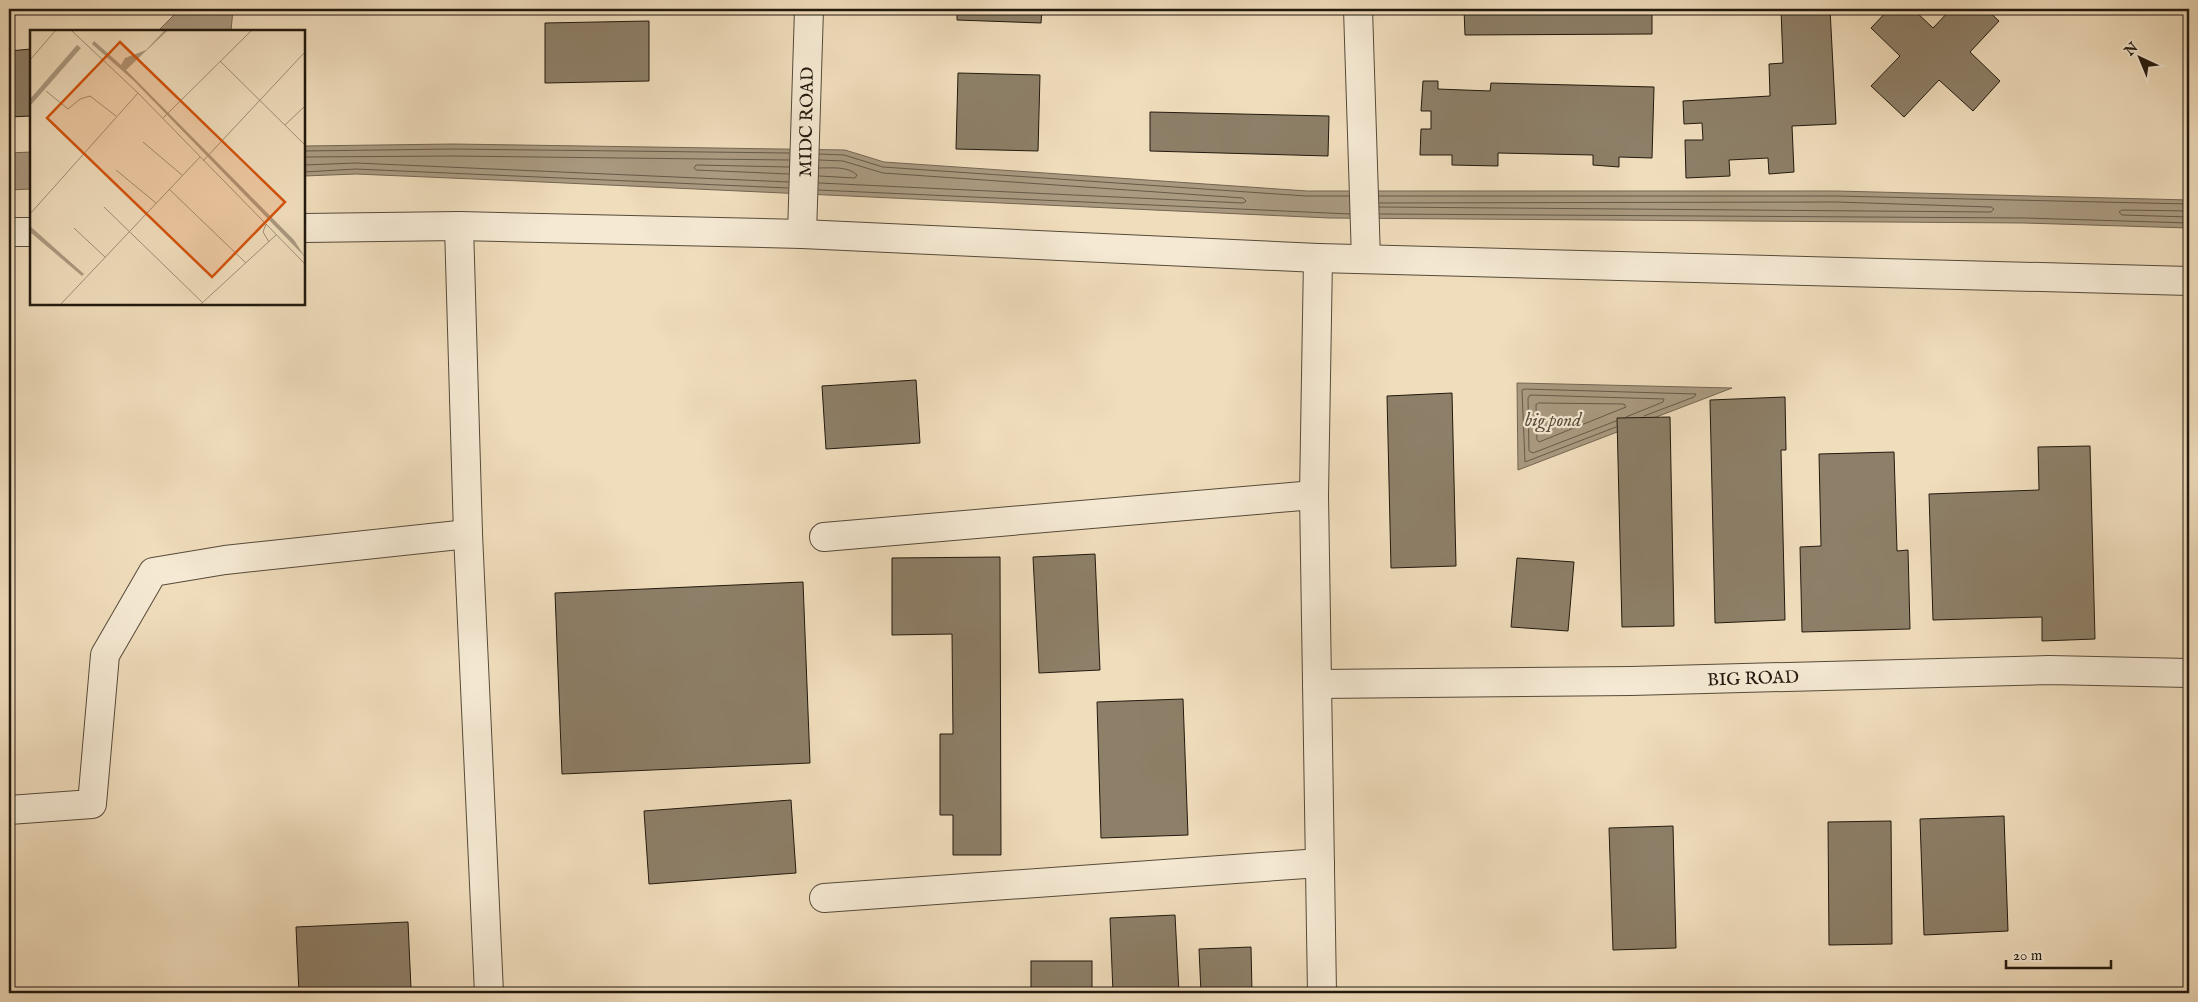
<svg xmlns="http://www.w3.org/2000/svg" width="2198" height="1002" font-family="'IM FELL English',serif">
  <style>
    .water { fill: #aa9a81; stroke: #746653 }
    .lines { fill: none; stroke-linecap: round; stroke-linejoin: round }
    .shore { stroke: #665a48; stroke-width: 1 }
    .building { fill: #8d7f68; stroke: #22190e }
    .minor-casing { stroke: #564a3a; stroke-width: 30 }
    .minor { stroke: #f5e9d3; stroke-width: 28 }
    .labels { text-anchor: middle; stroke-width: 4.5; stroke-linejoin: round; paint-order: stroke }
    .street-label { font-size: 18px; fill: #22190e; stroke: #f5e9d3 }
    .water-label { font-size: 19px; font-style: italic; fill: #584d3c; stroke: #f5e9d3 }
    .inset-road { fill: none; stroke: #9e8f76; stroke-width: 1 }
    .view { fill: #d4530c; fill-opacity: 0.15; stroke: #d4530c; stroke-width: 2.5 }
    .inset-edge { fill: none; stroke: #22190e; stroke-width: 2.5 }
  </style>
  <rect width="100%" height="100%" fill="#f0ddbc"/>
  <filter id="stains"><feTurbulence type="fractalNoise" baseFrequency=".004" numOctaves="4"/><feColorMatrix values="0 0 0 0 .2 0 0 0 0 .09 0 0 0 0 .02 0 0 0 .5 -.17"/></filter>
  <radialGradient id="worn" r=".72"><stop offset=".6" stop-color="#630" stop-opacity="0"/><stop offset="1" stop-color="#630" stop-opacity=".3"/></radialGradient>
  <g class="water">
    <path d="M 180,9 L 233,9 L 231,31 L 158,31 Z"/>
    <path d="M 453,144 L 845,150 L 884,162 L 1307,191 L 1836,191 L 2189,200 L 2189,228 L 2024,223 L 1329,218 L 521,181 L 356,174 L 304,176 L 304,146 Z"/>
    <path d="M 31,152 L 31,189 L 9,190 L 9,153 Z"/>
    <path d="M 1517,383 L 1732,388 L 1518,470 Z"/>
  </g>
  <g class="lines">
    <g class="shore">
      <path d="M 304,151 L 453,149 L 789,153"/>
      <path d="M 819,154 L 844,155 L 883,167 L 1306,196 L 1349,196"/>
      <path d="M 304,157 L 453,156 L 789,160"/>
      <path d="M 304,165 L 356,163 L 789,182"/>
      <path d="M 304,172 L 356,169 L 788,188"/>
      <path d="M 789,174 L 696,170 L 694,168 L 696,165 L 789,167"/>
      <path d="M 819,176 L 855,178 L 857,175 C 848,166 831,168 819,168"/>
      <path d="M 819,183 L 1243,203 L 1246,201 L 1243,198 L 883,173 L 843,161 L 819,160"/>
      <path d="M 818,190 L 1350,214"/>
      <path d="M 1379,196 L 1836,196 L 2189,204"/>
      <path d="M 1379,203 L 1836,202 L 1991,207 L 1994,209 L 1991,212 L 1379,207"/>
      <path d="M 2189,211 L 2122,210 L 2119,212 L 2122,215 L 2189,217"/>
      <path d="M 1380,214 L 2025,218 L 2189,223"/>
      <path d="M 1539,403 L 1624,404 L 1626,407 L 1539,442 L 1537,440 L 1536,405 Z"/>
      <path d="M 1616,421 L 1533,453 L 1529,451 L 1528,398 L 1530,395 L 1664,399 L 1663,402 L 1626,417"/>
      <path d="M 1616,427 L 1525,462 L 1522,390 L 1525,389 L 1696,394 L 1694,397 L 1644,416"/>
    </g>
  </g>
  <g class="building">
    <path d="M 957,9 L 1042,9 L 1041,23 L 957,20 Z"/>
    <path d="M 1464,9 L 1652,9 L 1652,34 L 1465,35 Z"/>
    <path d="M 1781,9 L 1830,9 L 1836,124 L 1792,126 L 1794,172 L 1769,174 L 1768,158 L 1729,160 L 1730,176 L 1686,178 L 1685,140 L 1703,140 L 1702,123 L 1684,124 L 1683,101 L 1770,96 L 1769,64 L 1783,63 Z"/>
    <path d="M 1889,9 L 1913,9 L 1933,28 L 1951,9 L 1986,9 L 1999,21 L 1970,52 L 2000,81 L 1973,111 L 1939,80 L 1904,117 L 1871,86 L 1900,56 L 1871,28 Z"/>
    <path d="M 649,21 L 649,81 L 545,83 L 545,23 Z"/>
    <path d="M 31,49 L 31,116 L 9,117 L 9,51 Z"/>
    <path d="M 958,73 L 1040,75 L 1038,151 L 956,149 Z"/>
    <path d="M 1423,81 L 1438,81 L 1438,89 L 1490,91 L 1491,83 L 1654,87 L 1652,158 L 1619,157 L 1619,167 L 1593,165 L 1593,155 L 1498,153 L 1498,166 L 1452,165 L 1452,155 L 1420,155 L 1421,129 L 1431,129 L 1431,111 L 1421,111 Z"/>
    <path d="M 1150,112 L 1329,116 L 1328,156 L 1150,151 Z"/>
    <path d="M 916,380 L 920,443 L 826,449 L 822,386 Z"/>
    <path d="M 1452,393 L 1456,566 L 1391,568 L 1387,396 Z"/>
    <path d="M 1785,397 L 1786,450 L 1781,450 L 1785,620 L 1715,623 L 1710,400 Z"/>
    <path d="M 1670,417 L 1674,626 L 1622,627 L 1617,418 Z"/>
    <path d="M 2090,446 L 2095,639 L 2042,641 L 2042,617 L 1933,620 L 1929,494 L 2039,490 L 2038,447 Z"/>
    <path d="M 1894,452 L 1897,551 L 1908,550 L 1910,629 L 1802,632 L 1800,547 L 1821,546 L 1819,454 Z"/>
    <path d="M 1095,554 L 1100,670 L 1039,673 L 1033,557 Z"/>
    <path d="M 1000,557 L 1001,855 L 953,855 L 953,815 L 940,815 L 940,734 L 953,734 L 952,634 L 892,635 L 892,558 Z"/>
    <path d="M 1517,558 L 1574,562 L 1568,631 L 1511,627 Z"/>
    <path d="M 803,582 L 810,763 L 562,774 L 555,593 Z"/>
    <path d="M 1183,699 L 1188,835 L 1101,838 L 1097,702 Z"/>
    <path d="M 791,800 L 796,873 L 649,884 L 644,811 Z"/>
    <path d="M 2004,816 L 2008,931 L 1924,935 L 1920,819 Z"/>
    <path d="M 1891,821 L 1892,944 L 1829,945 L 1828,822 Z"/>
    <path d="M 1673,826 L 1676,948 L 1613,950 L 1609,828 Z"/>
    <path d="M 1175,915 L 1179,993 L 1113,993 L 1110,918 Z"/>
    <path d="M 408,922 L 411,989 L 299,993 L 296,927 Z"/>
    <path d="M 1251,947 L 1252,993 L 1201,993 L 1199,949 Z"/>
    <rect x="1031" y="961" width="61" height="32"/>
    <path d="M 2026,992 L 2109,993 L 2026,993 Z"/>
  </g>
  <g class="lines">
    <g class="minor-casing">
      <g id="minor">
        <path d="M 1358,9 L 1366,259"/>
        <path d="M 459,226 L 468,534 L 489,993"/>
        <path d="M 304,228 L 459,226 L 802,234 L 1318,258 L 2189,281"/>
        <path d="M 9,232 L 31,232"/>
        <path d="M 802,234 L 809,9"/>
        <path d="M 1318,258 L 1314,495 L 1322,993"/>
        <path d="M 824,537 L 1314,495"/>
        <path d="M 1317,684 L 1631,681 L 2049,670 L 2189,673"/>
        <path d="M 9,810 L 92,804 L 105,655 L 153,572 L 225,560 L 468,534"/>
        <path d="M 824,898 L 1320,863"/>
      </g>
    </g>
    <use href="#minor" class="minor"/>
  </g>
  <g class="labels">
    <g class="street-label">
      <text transform="translate(806 122) rotate(-89)" y="6">MIDC ROAD</text>
      <text transform="translate(1753 678) rotate(-2)" y="6">BIG ROAD</text>
    </g>
    <g class="water-label">
      <text x="1553" y="426">big pond</text>
    </g>
  </g>
  <g transform="translate(30 30)">
    <rect width="275" height="275" fill="#f0ddbc"/>
    <path d="M 134,1 L 137,1 L 96,40 L 264,210 L 275,227 L 104,51 L 62,14 L 64,11 L 91,35 L 95,28 L 116,20 ZM 47,15 L 51,18 L 0,76 L 0,69 ZM 0,196 L 28,221 L 54,244 L 52,246 L 0,202 Z" fill="#aa9a81"/>
    <path class="inset-road" d="M 42,1 L 108,63 L 275,234M 0,30 L 25,1M 190,31 L 275,115M 16,61 L 38,79 L 50,69 L 60,66 L 86,86M 133,88 L 221,1M 255,95 L 275,76M 113,112 L 152,145M 173,131 L 275,22M 86,140 L 126,173M 139,159 L 216,233M 74,177 L 173,273M 0,184 L 108,63M 236,194 L 233,202 L 239,212M 44,198 L 75,227M 31,274 L 170,127M 171,274 L 246,205"/>
    <path class="view" d="M 90,12 L 255,172 L 182,247 L 17,88 Z"/>
    <rect width="275" height="275" class="inset-edge"/>
  </g>
  <rect width="2198" height="1002" fill="none" stroke="#f0ddbc" stroke-width="30"/>
  <rect x="10" y="10" width="2178" height="982" fill="none" stroke="#22190e" stroke-width="2.5"/>
  <rect x="15" y="15" width="2168" height="972" fill="none" stroke="#22190e"/>
  <g transform="translate(2140 58) rotate(316)" stroke="#f5e9d3" stroke-width="4" paint-order="stroke">
  <path d="M0-4L9 19L0 12L-9 19Z" fill="#22190e"/>
  <text y="-8" font-size="14" font-weight="bold" text-anchor="middle" fill="#22190e">N</text>
  </g>
  <path d="M2006 960v8h105v-8" fill="none" stroke="#22190e" stroke-width="2.5"/>
  <text x="2013" y="960" font-size="15" fill="#22190e" stroke="#f5e9d3" stroke-width="4" paint-order="stroke">20 m</text>
  <rect width="100%" height="100%" filter="url(#stains)"/>
  <rect width="100%" height="100%" fill="url(#worn)"/>
</svg>
